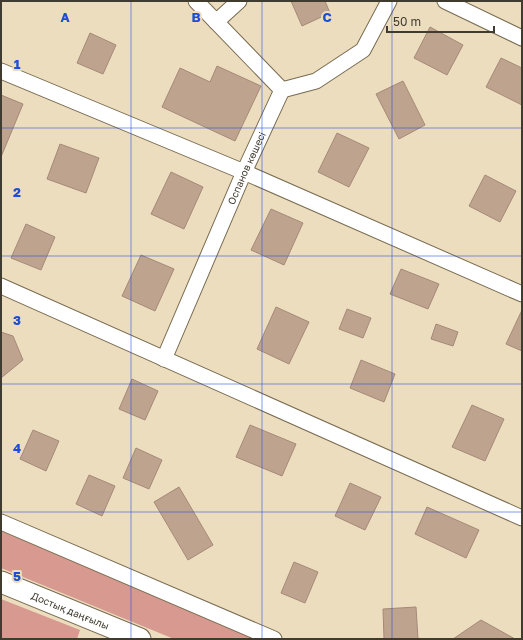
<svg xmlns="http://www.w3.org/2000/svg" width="523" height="640" font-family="'Golos Text',sans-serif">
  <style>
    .green { fill: #d89a90 }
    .building { fill: #bea38f; stroke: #a58a77 }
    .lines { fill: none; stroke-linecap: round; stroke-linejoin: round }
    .minor-casing { stroke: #786b50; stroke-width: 17 }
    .secondary-casing { stroke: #786b50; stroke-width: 23 }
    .minor { stroke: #fff; stroke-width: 15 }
    .secondary { stroke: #fff; stroke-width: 21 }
    .grid { fill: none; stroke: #1d4ed8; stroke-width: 1; stroke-opacity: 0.55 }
    .labels { text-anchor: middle; stroke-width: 4; stroke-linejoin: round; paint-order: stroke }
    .street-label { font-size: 10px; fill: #403b2f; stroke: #ecddbf }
    .grid-label { font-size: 13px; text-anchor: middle; font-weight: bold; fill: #1d4ed8; stroke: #ecddbf; stroke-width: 4; stroke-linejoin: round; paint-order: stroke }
  </style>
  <rect width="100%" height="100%" fill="#ecddbf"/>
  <g class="green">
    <path d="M 1,531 L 259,639 L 174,639 L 1,568 Z"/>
    <path d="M 1,599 L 80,630 L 77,639 L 1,639 Z"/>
  </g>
  <g class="building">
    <path d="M 291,1 L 325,1 L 330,13 L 302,26 Z"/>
    <path d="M 430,27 L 463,45 L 447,75 L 414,58 Z"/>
    <path d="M 90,33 L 116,45 L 103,74 L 77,63 Z"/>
    <path d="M 501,58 L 522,68 L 522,105 L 486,87 Z"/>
    <path d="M 217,66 L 261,86 L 235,141 L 162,107 L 180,68 L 210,82 Z"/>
    <path d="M 403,81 L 425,125 L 399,139 L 376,94 Z"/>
    <path d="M 1,95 L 23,104 L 1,157 Z"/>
    <path d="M 337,133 L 369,148 L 349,187 L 318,172 Z"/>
    <path d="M 60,144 L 99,158 L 86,193 L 47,179 Z"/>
    <path d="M 171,172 L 203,187 L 184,229 L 151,214 Z"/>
    <path d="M 485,175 L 516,191 L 500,222 L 469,206 Z"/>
    <path d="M 271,209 L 303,223 L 284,265 L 251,250 Z"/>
    <path d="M 26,224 L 55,237 L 41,270 L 11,258 Z"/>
    <path d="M 141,255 L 174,269 L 155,311 L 122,296 Z"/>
    <path d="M 401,269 L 439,284 L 428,309 L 390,294 Z"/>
    <path d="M 276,307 L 309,322 L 289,364 L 257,349 Z"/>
    <path d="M 347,309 L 371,318 L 363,338 L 339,329 Z"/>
    <path d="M 522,310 L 522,351 L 506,344 Z"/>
    <path d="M 436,324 L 458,332 L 453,346 L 431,339 Z"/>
    <path d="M 1,332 L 13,336 L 23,360 L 1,378 Z"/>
    <path d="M 361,360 L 395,374 L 384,402 L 350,388 Z"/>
    <path d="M 132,379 L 158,391 L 145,420 L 119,409 Z"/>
    <path d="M 472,405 L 504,419 L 485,461 L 452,447 Z"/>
    <path d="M 250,425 L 296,444 L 282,476 L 236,457 Z"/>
    <path d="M 33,430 L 59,441 L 46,471 L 20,459 Z"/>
    <path d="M 136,448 L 162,460 L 149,489 L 123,478 Z"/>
    <path d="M 89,475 L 115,486 L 102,516 L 76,504 Z"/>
    <path d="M 350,483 L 381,497 L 365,530 L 335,516 Z"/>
    <path d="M 179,487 L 213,545 L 188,560 L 154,502 Z"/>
    <path d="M 427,507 L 479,530 L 466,558 L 415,534 Z"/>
    <path d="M 294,562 L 318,572 L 305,603 L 281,593 Z"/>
    <path d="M 416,607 L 418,639 L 384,639 L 383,609 Z"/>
    <path d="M 481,620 L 515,639 L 453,639 Z"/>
  </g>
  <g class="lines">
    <g class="minor-casing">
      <g id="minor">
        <path d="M 445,1 L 522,38"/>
        <path d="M 216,22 L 239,1"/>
        <path d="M 1,71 L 244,172 L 522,294"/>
        <path d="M 282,90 L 316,81 L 363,50 L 389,1"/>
        <path d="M 1,286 L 522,518"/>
        <path id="s1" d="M 164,359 L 244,172 L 282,90 L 196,1"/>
        <path d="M 1,522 L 274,639"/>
      </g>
    </g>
    <g class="secondary-casing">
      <g id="secondary">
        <path id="s2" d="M 1,582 L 140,639"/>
      </g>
    </g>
    <use href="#minor" class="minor"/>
    <use href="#secondary" class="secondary"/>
  </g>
  <path class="grid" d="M 131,1 L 131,639M 262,1 L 262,639M 392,1 L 392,639M 1,128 L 522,128M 1,256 L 522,256M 1,384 L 522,384M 1,512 L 522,512"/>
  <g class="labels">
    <g class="street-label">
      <text dy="4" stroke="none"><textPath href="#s1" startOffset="208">Оспанов көшесі</textPath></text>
      <text dy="4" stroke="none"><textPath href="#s2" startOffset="75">Достық даңғылы</textPath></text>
    </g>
  </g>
  <g class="grid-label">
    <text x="65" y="22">A</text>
    <text x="196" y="22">B</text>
    <text x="327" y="22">C</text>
    <text x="17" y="69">1</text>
    <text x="17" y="197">2</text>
    <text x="17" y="325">3</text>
    <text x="17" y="453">4</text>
    <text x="17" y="581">5</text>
  </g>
  <rect width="523" height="640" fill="none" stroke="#403b2f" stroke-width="4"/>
  <path d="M387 26v6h107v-6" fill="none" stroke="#403b2f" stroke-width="2"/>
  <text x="393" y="26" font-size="12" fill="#403b2f" stroke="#ecddbf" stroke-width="3" paint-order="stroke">50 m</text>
</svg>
